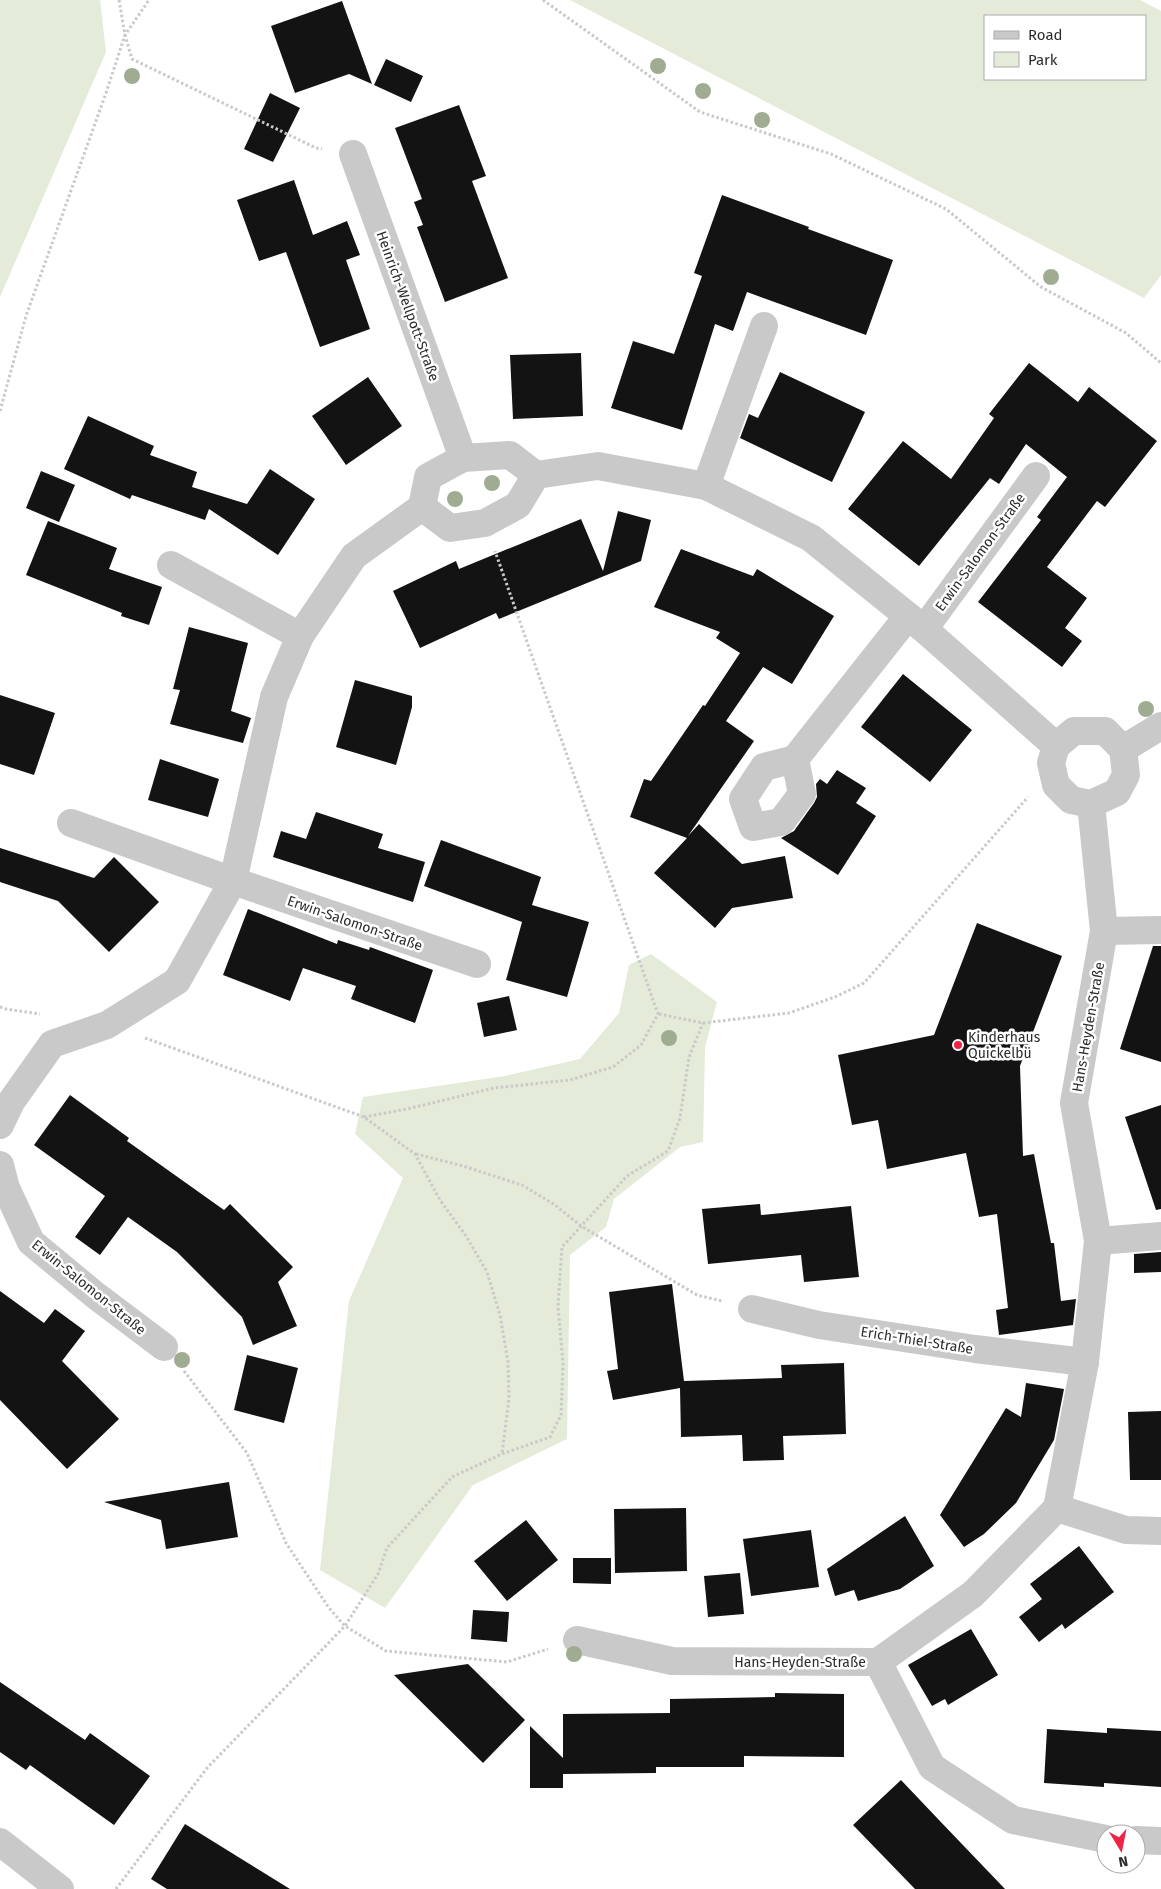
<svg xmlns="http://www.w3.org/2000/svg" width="1161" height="1889" font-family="'Fira Sans',sans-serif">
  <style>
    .green { fill: #e4ebd8; fill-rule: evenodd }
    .building { fill: #131313 }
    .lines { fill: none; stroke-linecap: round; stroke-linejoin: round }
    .path { stroke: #c9c9c9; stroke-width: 3; stroke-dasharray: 2.5 2.5; stroke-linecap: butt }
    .street { stroke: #c9c9c9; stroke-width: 28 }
    .tree { fill: #a0ac92 }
    .poi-dot { fill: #ee2345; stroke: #fff; stroke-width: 2 }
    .labels { text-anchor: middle; stroke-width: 5; stroke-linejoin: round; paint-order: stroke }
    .street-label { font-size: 14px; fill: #2c2c2c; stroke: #fff }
    .poi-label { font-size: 14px; fill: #2c2c2c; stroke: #fff; text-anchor: start }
  </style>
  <rect width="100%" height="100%" fill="#fff"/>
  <g class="green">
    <path d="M 0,0 L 100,0 L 106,52 L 0,297 Z"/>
    <path d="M 570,0 L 1140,0 L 1161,11 L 1161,275 L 1144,298 ZM 1145,16 L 1145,79 L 985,79 L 985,16 Z"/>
    <path d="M 651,954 L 717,1002 L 705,1047 L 703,1142 L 680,1147 L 614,1199 L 606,1227 L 570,1255 L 567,1439 L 473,1485 L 385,1608 L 320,1570 L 349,1301 L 403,1178 L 355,1134 L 363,1097 L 505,1076 L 580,1059 L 619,1013 L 629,965 Z"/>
  </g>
  <g class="building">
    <path d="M 342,1 L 372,84 L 349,74 L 295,93 L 271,26 Z"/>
    <path d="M 386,59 L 423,76 L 411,102 L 374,85 Z"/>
    <path d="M 270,93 L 300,108 L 273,162 L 244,149 Z"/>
    <path d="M 459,105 L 486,176 L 472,181 L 508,278 L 445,302 L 417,227 L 423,225 L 414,202 L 422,199 L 395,128 Z"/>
    <path d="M 294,180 L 313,235 L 347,221 L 360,255 L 346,260 L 370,329 L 320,347 L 286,252 L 259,261 L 237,200 Z"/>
    <path d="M 722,195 L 809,227 L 808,229 L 893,260 L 866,335 L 747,292 L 733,331 L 715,324 L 682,430 L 611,408 L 633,341 L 674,354 L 702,276 L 694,273 Z"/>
    <path d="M 581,353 L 583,416 L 513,419 L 510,355 Z"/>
    <path d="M 1029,363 L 1078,402 L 1089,387 L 1157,441 L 1105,507 L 1097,501 L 1047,567 L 1087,598 L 1065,628 L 1082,641 L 1062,667 L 978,602 L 1041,520 L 1037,517 L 1067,477 L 1026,444 L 999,484 L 990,478 L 919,566 L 848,509 L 903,441 L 951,479 L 994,418 L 989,414 Z"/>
    <path d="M 780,372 L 865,412 L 832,482 L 740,438 L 749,414 L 758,418 Z"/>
    <path d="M 368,377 L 402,426 L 346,465 L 312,416 Z"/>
    <path d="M 88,416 L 154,446 L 150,455 L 197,472 L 192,487 L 247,504 L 270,469 L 315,499 L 278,555 L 209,509 L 205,520 L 132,495 L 130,499 L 64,469 Z"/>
    <path d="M 41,471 L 75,485 L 59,522 L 26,508 Z"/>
    <path d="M 618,511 L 651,520 L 641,561 L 499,619 L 496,613 L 420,648 L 393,591 L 456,561 L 459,569 L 581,519 L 603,571 Z"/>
    <path d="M 48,521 L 117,548 L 109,569 L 162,587 L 149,625 L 121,616 L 122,613 L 26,575 Z"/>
    <path d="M 681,549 L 753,576 L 757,569 L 834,616 L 792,684 L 763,667 L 726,721 L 754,741 L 688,836 L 699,824 L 742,864 L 785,856 L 793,898 L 732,908 L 715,928 L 654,873 L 687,838 L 630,817 L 644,779 L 651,781 L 703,705 L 705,706 L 740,653 L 716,638 L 720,632 L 654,607 Z"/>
    <path d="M 189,627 L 248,643 L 231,711 L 251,718 L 243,743 L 170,724 L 180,690 L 173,689 Z"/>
    <path d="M 903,674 L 972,730 L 930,782 L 861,727 Z"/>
    <path d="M 355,680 L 412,696 L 412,707 L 396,765 L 336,747 Z"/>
    <path d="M 0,695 L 55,713 L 34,775 L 0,764 Z"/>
    <path d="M 160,759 L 219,779 L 208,817 L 148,800 Z"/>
    <path d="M 837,770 L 866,788 L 856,803 L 876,816 L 838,875 L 781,838 L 794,831 L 814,803 L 817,797 L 816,784 L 820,779 L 827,784 Z"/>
    <path d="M 316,812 L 383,834 L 378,848 L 425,862 L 413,902 L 273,857 L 281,831 L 306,839 Z"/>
    <path d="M 441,840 L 541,877 L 532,905 L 589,922 L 567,997 L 506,980 L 522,922 L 424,886 Z"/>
    <path d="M 0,848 L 94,878 L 114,857 L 159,902 L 109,952 L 58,901 L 0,882 Z"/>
    <path d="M 248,909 L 337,944 L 338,940 L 369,950 L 370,947 L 433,970 L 415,1023 L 351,999 L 356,986 L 303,968 L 290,1001 L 223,975 Z"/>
    <path d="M 977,923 L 1062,956 L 1020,1066 L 1023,1156 L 1034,1154 L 1051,1243 L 1054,1243 L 1061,1301 L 1076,1299 L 1073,1325 L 999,1335 L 996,1310 L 1008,1308 L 997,1214 L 979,1217 L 966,1153 L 887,1169 L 878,1120 L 852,1125 L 838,1055 L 934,1035 Z"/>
    <path d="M 1153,946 L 1161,946 L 1161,1062 L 1120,1049 Z"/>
    <path d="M 509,996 L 517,1030 L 484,1037 L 477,1003 Z"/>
    <path d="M 70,1095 L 129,1138 L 127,1141 L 224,1210 L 230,1204 L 293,1267 L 278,1282 L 297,1326 L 253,1345 L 242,1317 L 177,1252 L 128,1217 L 100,1255 L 75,1237 L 105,1196 L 34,1145 Z"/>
    <path d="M 1161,1105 L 1161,1209 L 1156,1210 L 1125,1117 Z"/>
    <path d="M 760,1204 L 761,1215 L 851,1206 L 859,1277 L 804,1282 L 801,1255 L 708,1264 L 702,1209 Z"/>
    <path d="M 1161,1252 L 1161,1272 L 1134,1273 L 1134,1254 Z"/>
    <path d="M 672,1284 L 684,1381 L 782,1378 L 781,1365 L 844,1363 L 846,1434 L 783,1436 L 784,1460 L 743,1461 L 742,1435 L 681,1437 L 680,1388 L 613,1400 L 607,1371 L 618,1369 L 609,1292 Z"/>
    <path d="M 0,1291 L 44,1323 L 55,1309 L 85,1331 L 62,1361 L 119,1419 L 67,1469 L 0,1400 Z"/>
    <path d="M 247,1355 L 298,1368 L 284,1423 L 234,1410 Z"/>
    <path d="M 1026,1383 L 1064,1389 L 1054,1440 L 1016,1503 L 984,1534 L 964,1547 L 940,1515 L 1006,1408 L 1021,1417 Z"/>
    <path d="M 1161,1411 L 1161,1480 L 1130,1480 L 1128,1412 Z"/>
    <path d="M 229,1482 L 238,1537 L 166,1549 L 161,1520 L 104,1502 Z"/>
    <path d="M 686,1508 L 687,1571 L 615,1573 L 614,1509 Z"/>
    <path d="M 905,1516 L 934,1566 L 900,1589 L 858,1601 L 854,1590 L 835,1596 L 827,1569 Z"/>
    <path d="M 526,1520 L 558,1560 L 507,1601 L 474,1561 Z"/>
    <path d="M 811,1530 L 819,1587 L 751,1596 L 743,1539 Z"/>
    <path d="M 1079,1546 L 1114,1592 L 1065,1629 L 1062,1624 L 1039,1642 L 1019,1617 L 1042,1599 L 1030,1584 Z"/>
    <path d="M 573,1558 L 611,1558 L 611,1584 L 573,1583 Z"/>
    <path d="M 740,1573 L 744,1614 L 708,1617 L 704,1576 Z"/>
    <path d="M 473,1610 L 509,1612 L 507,1642 L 471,1639 Z"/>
    <path d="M 971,1629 L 998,1675 L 948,1705 L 945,1699 L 932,1706 L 908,1665 Z"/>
    <path d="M 468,1664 L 525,1720 L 483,1763 L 394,1675 Z"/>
    <path d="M 0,1682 L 85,1740 L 90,1733 L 150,1776 L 114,1825 L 30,1765 L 26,1770 L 0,1752 Z"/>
    <path d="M 775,1693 L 844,1694 L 844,1757 L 744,1756 L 744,1767 L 656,1767 L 656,1773 L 563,1774 L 563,1788 L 530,1788 L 530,1726 L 563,1758 L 563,1766 L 563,1714 L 670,1713 L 670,1699 L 775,1697 Z"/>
    <path d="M 1107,1728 L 1161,1731 L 1161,1787 L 1104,1783 L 1104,1787 L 1044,1783 L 1047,1729 L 1107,1733 Z"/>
    <path d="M 901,1780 L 938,1819 L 1005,1889 L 915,1889 L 853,1825 Z"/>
    <path d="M 185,1824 L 290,1889 L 167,1889 L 151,1879 Z"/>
  </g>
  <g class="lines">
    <g class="path">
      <path d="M 119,0 L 125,35 L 132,59 L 316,148 L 322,149"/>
      <path d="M 543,0 L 700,112 L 831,154 L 946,209 L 1041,287 L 1126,333 L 1161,363"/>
      <path d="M 0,411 L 26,316 L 106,93 L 125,35 L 149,0"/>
      <path d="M 0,1007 L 6,1009 L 40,1014"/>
      <path d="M 659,1014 L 703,1023 L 789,1013 L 835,997 L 864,983 L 1028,797"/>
      <path d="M 145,1038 L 364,1117 L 415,1154 L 440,1200 L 466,1236 L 487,1272 L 500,1315 L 508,1362 L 509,1398 L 502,1454"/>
      <path d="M 364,1117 L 407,1109 L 494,1088 L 570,1080 L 613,1067 L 641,1045 L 658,1014 L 495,551"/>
      <path d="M 416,1154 L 463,1166 L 522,1185 L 555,1205 L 581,1226 L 697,1295 L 722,1301"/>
      <path d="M 184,1371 L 247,1453 L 286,1543 L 329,1608 L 345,1626 L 386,1651 L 507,1662 L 548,1649"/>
      <path d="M 116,1889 L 207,1768 L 345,1626 L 378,1574 L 387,1548 L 452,1477 L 502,1454 L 550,1437 L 561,1415 L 563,1364 L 558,1306 L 562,1247 L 627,1176 L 668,1151 L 680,1118 L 689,1057 L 703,1023"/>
    </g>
    <g class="street">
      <path d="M 353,154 L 463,458"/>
      <path d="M 510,455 L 536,475 L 518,505 L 485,523 L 450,528 L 422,507 L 428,477 L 463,458 Z"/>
      <path d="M 536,475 L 598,466 L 706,486 L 811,538 L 924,629 L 1056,746"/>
      <path d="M 706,486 L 764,326"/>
      <path d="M 171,565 L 300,636"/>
      <path d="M 924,629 L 1036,476"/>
      <path d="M 1074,731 L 1105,731 L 1123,749 L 1126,775 L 1117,792 L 1091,804 L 1071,800 L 1056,785 L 1051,763 L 1056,746 Z"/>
      <path d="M 1123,749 L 1161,726"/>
      <path d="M 795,759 L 802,794 L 781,822 L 753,827 L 743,799 L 764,767 L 795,759 L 908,616"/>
      <path d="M 71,823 L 233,881 L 477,964"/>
      <path d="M 1104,931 L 1161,930"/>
      <path d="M 0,1125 L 11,1102 L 52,1044 L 107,1025 L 177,981 L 233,881 L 274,697 L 300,636 L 354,556 L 422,507"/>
      <path d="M 0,1165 L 6,1188 L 31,1242 L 95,1295 L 164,1347"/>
      <path d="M 1098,1241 L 1161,1236"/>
      <path d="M 752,1309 L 819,1325 L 975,1349 L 1085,1362"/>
      <path d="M 1057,1508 L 1126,1530 L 1161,1531"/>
      <path d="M 577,1640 L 672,1661 L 878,1662 L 973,1594 L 1057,1508 L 1085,1362 L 1098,1241 L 1074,1103 L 1104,931 L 1091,804"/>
      <path d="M 878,1662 L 932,1767 L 1013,1820 L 1106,1839"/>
      <path d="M 1136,1840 L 1161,1841"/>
      <path d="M 0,1842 L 60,1889"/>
    </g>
  </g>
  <g class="tree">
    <circle cx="658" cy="66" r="8"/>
    <circle cx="132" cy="76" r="8"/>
    <circle cx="703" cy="91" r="8"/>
    <circle cx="762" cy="120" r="8"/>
    <circle cx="1051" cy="277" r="8"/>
    <circle cx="492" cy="483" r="8"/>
    <circle cx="455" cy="499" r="8"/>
    <circle cx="1146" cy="709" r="8"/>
    <circle cx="669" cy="1038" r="8"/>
    <circle cx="182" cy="1360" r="8"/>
    <circle cx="574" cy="1654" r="8"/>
  </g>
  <circle class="poi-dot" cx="958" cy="1045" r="5"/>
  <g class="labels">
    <g class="street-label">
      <text transform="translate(408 306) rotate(70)" y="5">Heinrich-Wellpott-Straße</text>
      <text transform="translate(980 552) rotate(-54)" y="5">Erwin-Salomon-Straße</text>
      <text transform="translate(355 923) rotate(19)" y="5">Erwin-Salomon-Straße</text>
      <text transform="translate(1088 1027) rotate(-80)" y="5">Hans-Heyden-Straße</text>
      <text transform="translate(89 1287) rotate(39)" y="5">Erwin-Salomon-Straße</text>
      <text transform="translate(917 1340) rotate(9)" y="5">Erich-Thiel-Straße</text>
      <text x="800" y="1667">Hans-Heyden-Straße</text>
    </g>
    <g class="poi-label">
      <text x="968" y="1042">Kinderhaus<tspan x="968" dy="16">Quickelbü</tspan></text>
    </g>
  </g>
  <rect x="984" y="15" width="162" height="65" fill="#ffffff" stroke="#ababab"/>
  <rect x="994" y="31" width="25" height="8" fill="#c9c9c9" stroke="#ababab"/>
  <text x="1028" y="40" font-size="15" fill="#2c2c2c">Road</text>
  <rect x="994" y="52" width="25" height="15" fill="#e4ebd8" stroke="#ababab"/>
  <text x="1028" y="65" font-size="15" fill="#2c2c2c">Park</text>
  <g transform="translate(1121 1849) rotate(170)"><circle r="24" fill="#ffffff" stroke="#ababab"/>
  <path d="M0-4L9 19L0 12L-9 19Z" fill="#ee2345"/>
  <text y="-8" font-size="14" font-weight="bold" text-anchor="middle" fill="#2c2c2c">N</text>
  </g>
</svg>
